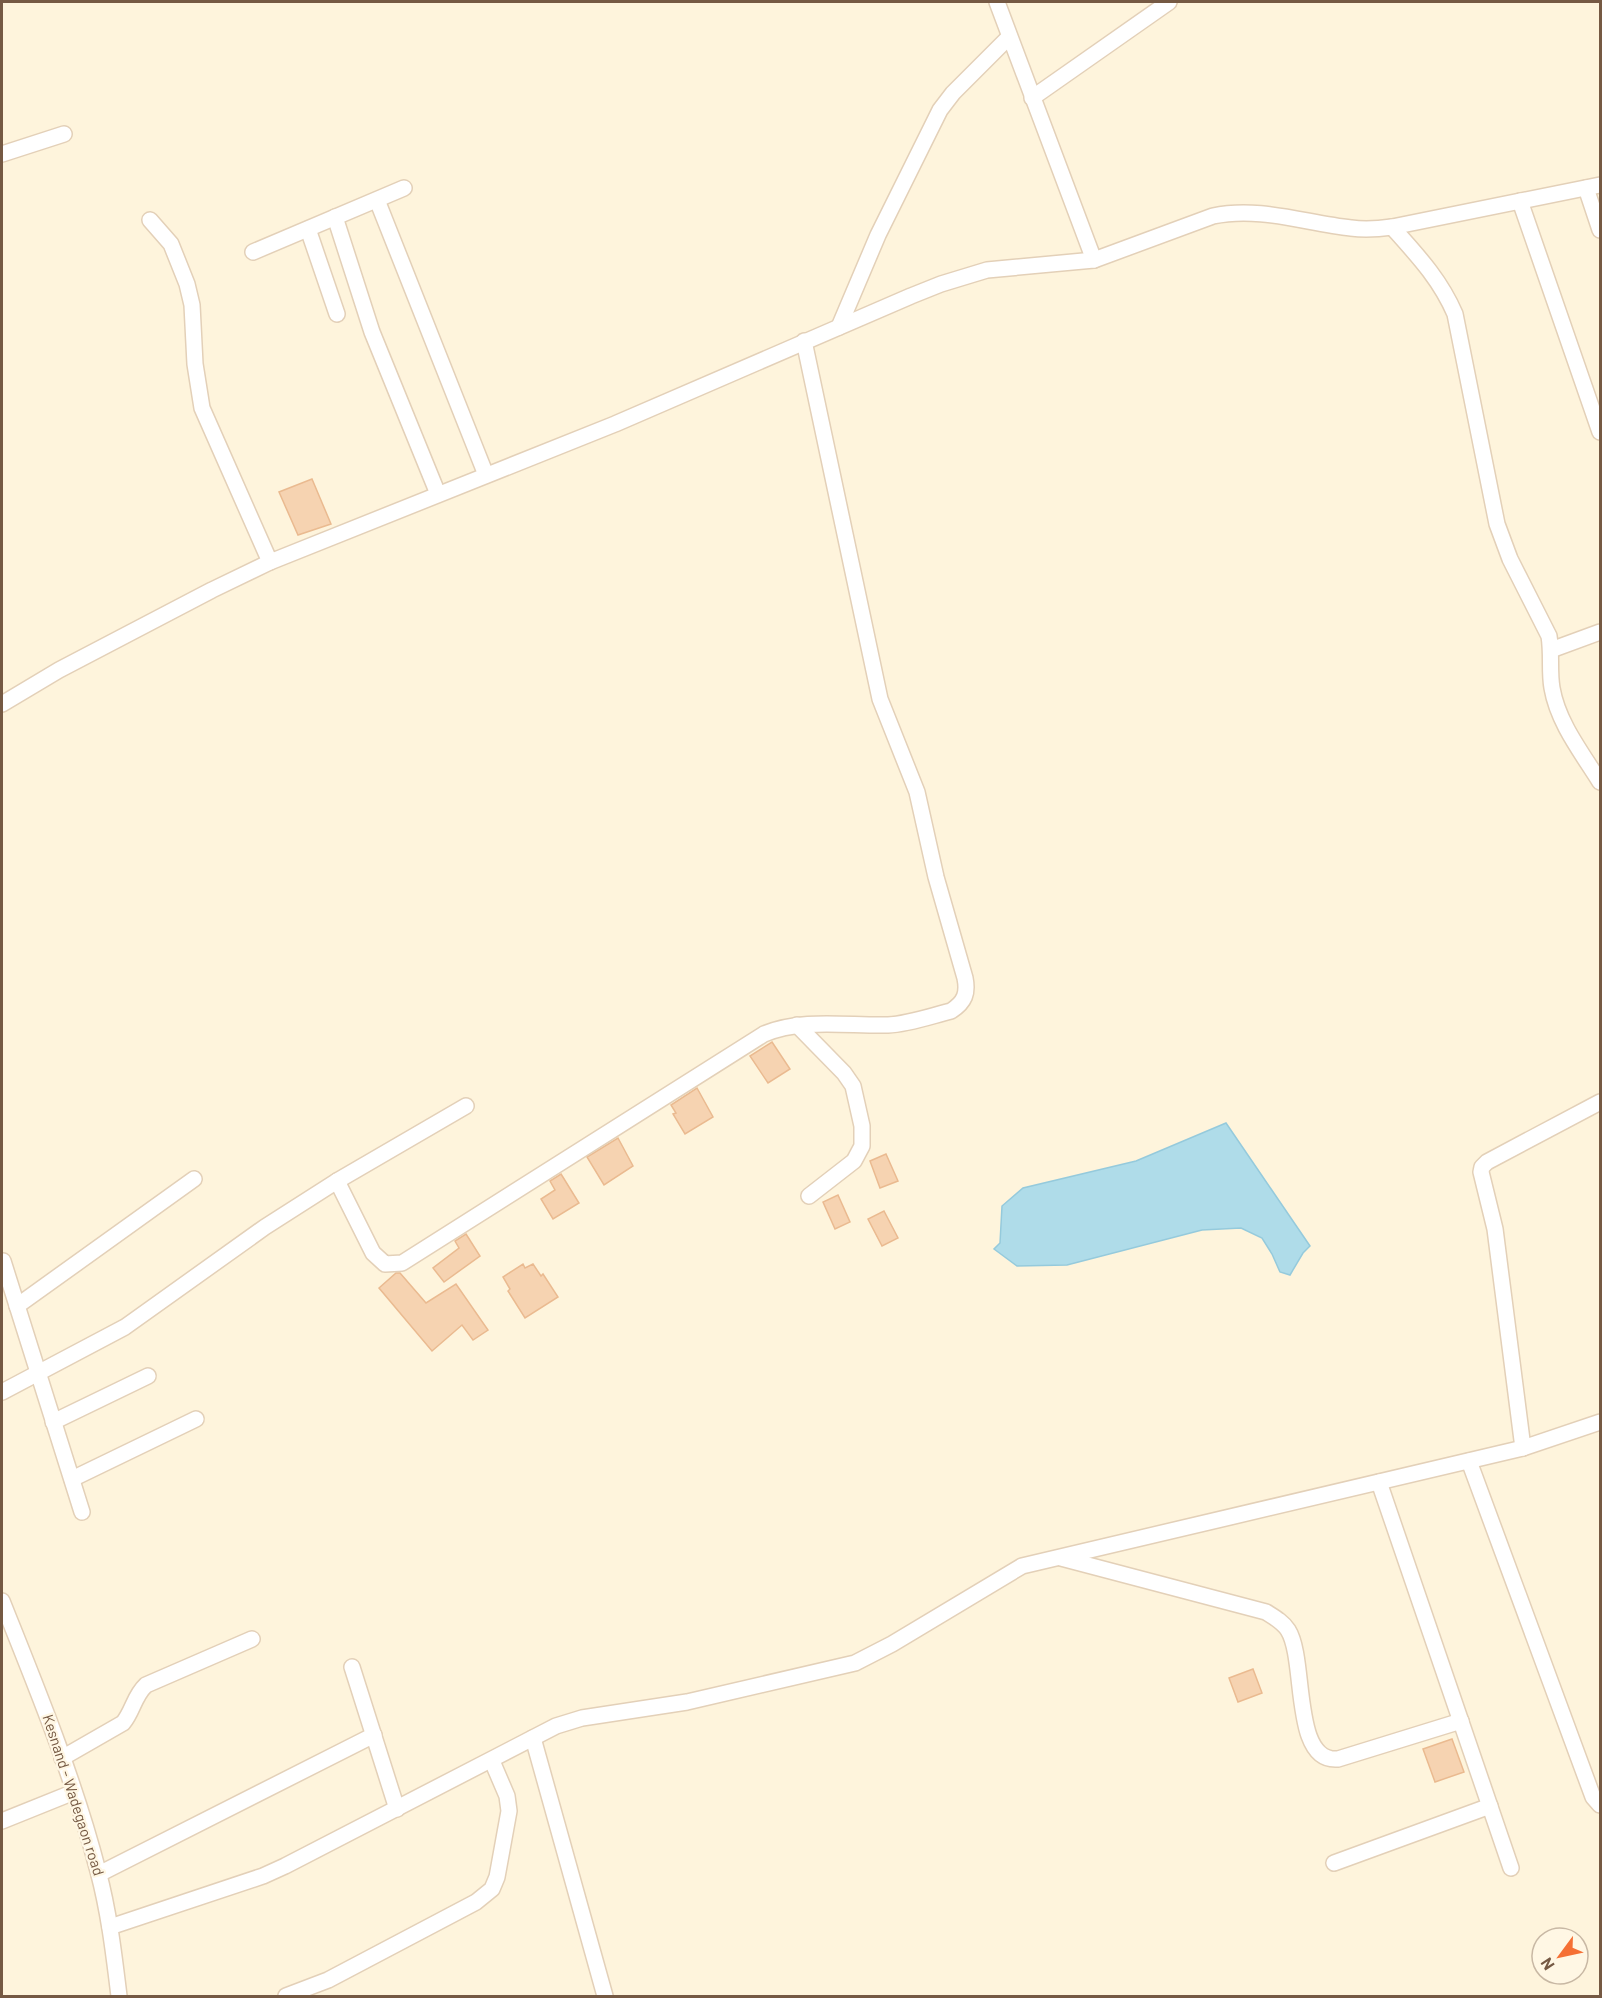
<svg xmlns="http://www.w3.org/2000/svg" width="1602" height="1998" font-family="Barlow,sans-serif">
  <style>
    .water { fill: #afdce9; stroke: #95cadc; stroke-width: 1.5 }
    .building { fill: #f6d3b1; stroke: #eaba90; stroke-width: 1.5 }
    .lines { fill: none; stroke-linecap: round; stroke-linejoin: round }
    .minor-casing { stroke: #e3d0b8; stroke-width: 18 }
    .minor { stroke: #fff; stroke-width: 15 }
    .labels { text-anchor: middle; stroke-width: 4.5; stroke-linejoin: round; paint-order: stroke }
    .street-label { font-size: 15px; fill: #755943; stroke: #fff7e4 }
  </style>
  <rect width="100%" height="100%" fill="#fef4dc"/>
  <path class="water" d="M 1226,1123 L 1310,1246 L 1303,1253 L 1290,1275 L 1280,1272 L 1272,1254 L 1262,1238 L 1241,1228 L 1202,1230 L 1067,1265 L 1017,1266 L 994,1249 L 1000,1243 L 1002,1206 L 1023,1188 L 1136,1161 Z"/>
  <g class="building">
    <path d="M 312,479 L 331,524 L 298,535 L 279,492 Z"/>
    <path d="M 772,1042 L 790,1069 L 768,1083 L 750,1056 Z"/>
    <path d="M 697,1088 L 713,1117 L 685,1134 L 673,1114 L 676,1113 L 671,1105 Z"/>
    <path d="M 618,1138 L 633,1166 L 604,1185 L 587,1157 Z"/>
    <path d="M 886,1154 L 898,1181 L 880,1188 L 870,1161 Z"/>
    <path d="M 561,1174 L 579,1203 L 553,1219 L 541,1199 L 555,1190 L 550,1181 Z"/>
    <path d="M 838,1195 L 850,1222 L 835,1229 L 823,1202 Z"/>
    <path d="M 884,1211 L 898,1238 L 882,1246 L 868,1219 Z"/>
    <path d="M 466,1234 L 480,1256 L 444,1282 L 433,1268 L 459,1248 L 455,1241 Z"/>
    <path d="M 523,1264 L 525,1268 L 533,1264 L 541,1276 L 543,1274 L 558,1297 L 525,1318 L 508,1291 L 510,1289 L 503,1277 Z"/>
    <path d="M 396,1273 L 400,1273 L 426,1303 L 456,1284 L 488,1330 L 473,1340 L 462,1325 L 432,1351 L 379,1288 Z"/>
    <path d="M 1253,1669 L 1262,1693 L 1238,1702 L 1229,1678 Z"/>
    <path d="M 1452,1739 L 1464,1772 L 1435,1782 L 1423,1749 Z"/>
  </g>
  <g class="lines">
    <g class="minor-casing">
      <g id="minor">
        <path d="M 997,2 L 1094,260"/>
        <path d="M 1032,98 L 1169,2"/>
        <path d="M 2,154 L 64,134"/>
        <path d="M 1586,188 L 1600,230"/>
        <path d="M 377,200 L 486,475"/>
        <path d="M 1520,201 L 1600,432"/>
        <path d="M 335,217 L 372,332 L 438,494"/>
        <path d="M 150,220 L 171,244 L 187,284 L 192,305 L 195,364 L 202,408 L 270,562"/>
        <path d="M 1392,227 C 1417,255 1440,279 1455,314 L 1497,524 L 1510,559 L 1549,636 C 1552,654 1549,671 1552,688 C 1558,723 1582,753 1600,782"/>
        <path d="M 308,229 L 337,314"/>
        <path d="M 253,252 L 404,188"/>
        <path d="M 839,327 L 878,235 L 940,110 L 953,93 L 1009,37"/>
        <path d="M 1551,650 L 1600,632"/>
        <path d="M 2,704 L 59,670 L 212,590 L 270,562 L 615,424 L 911,296 L 941,284 L 987,270 L 1094,260 L 1213,216 C 1259,206 1305,223 1351,228 C 1365,230 1378,229 1392,227 L 1600,185"/>
        <path d="M 797,1025 L 844,1073 L 853,1086 L 862,1126 L 862,1146 L 854,1161 L 809,1196"/>
        <path d="M 337,1181 L 373,1253 L 385,1264 L 402,1263 L 764,1034 C 802,1018 847,1026 888,1025 C 909,1024 931,1016 951,1011 C 965,1002 968,993 965,978 L 936,877 L 917,792 L 880,699 L 804,341"/>
        <path d="M 3,1261 L 82,1512"/>
        <path d="M 17,1306 L 194,1179"/>
        <path d="M 2,1392 L 125,1327 L 265,1227 L 337,1181 L 466,1106"/>
        <path d="M 53,1422 L 148,1376"/>
        <path d="M 1523,1448 L 1495,1229 L 1481,1172 L 1482,1167 L 1487,1162 L 1600,1102"/>
        <path d="M 1469,1461 L 1593,1797 L 1600,1805"/>
        <path d="M 72,1479 L 196,1419"/>
        <path d="M 1379,1482 L 1511,1868"/>
        <path d="M 1061,1558 L 1266,1612 C 1274,1617 1283,1622 1288,1630 C 1307,1660 1291,1763 1338,1759 L 1461,1721"/>
        <path d="M 2,1601 C 37,1689 74,1778 98,1871 C 109,1912 114,1955 119,1996"/>
        <path d="M 352,1667 L 397,1809"/>
        <path d="M 533,1738 L 605,1996"/>
        <path d="M 62,1758 L 123,1723 C 133,1711 134,1696 146,1685 L 252,1639"/>
        <path d="M 2,1821 L 74,1792"/>
        <path d="M 1334,1863 L 1490,1806"/>
        <path d="M 99,1874 L 374,1735"/>
        <path d="M 110,1927 L 263,1876 L 285,1866 L 556,1726 L 582,1718 L 687,1702 L 855,1663 L 892,1644 L 1022,1566 L 1523,1448 L 1600,1422"/>
        <path d="M 286,1996 L 328,1980 L 476,1902 L 492,1889 L 497,1877 L 509,1811 L 507,1796 L 492,1761"/>
      </g>
    </g>
    <use href="#minor" class="minor"/>
  </g>
  <g class="labels">
    <g class="street-label">
      <text transform="translate(73 1795) rotate(72)" y="5">Kesnand - Wadegaon road</text>
    </g>
  </g>
  <rect width="1602" height="1998" fill="none" stroke="#755943" stroke-width="6"/>
  <g transform="translate(1560 1956) rotate(237)"><circle r="28" fill="#fff7e4" stroke="#c8b8a4" stroke-width="1.5"/>
  <path d="M0-4.5L10 22L0 15L-10 22Z" fill="#f57034"/>
  <text y="-9" font-size="16" font-weight="bold" text-anchor="middle" fill="#755943">N</text>
  </g>
</svg>
